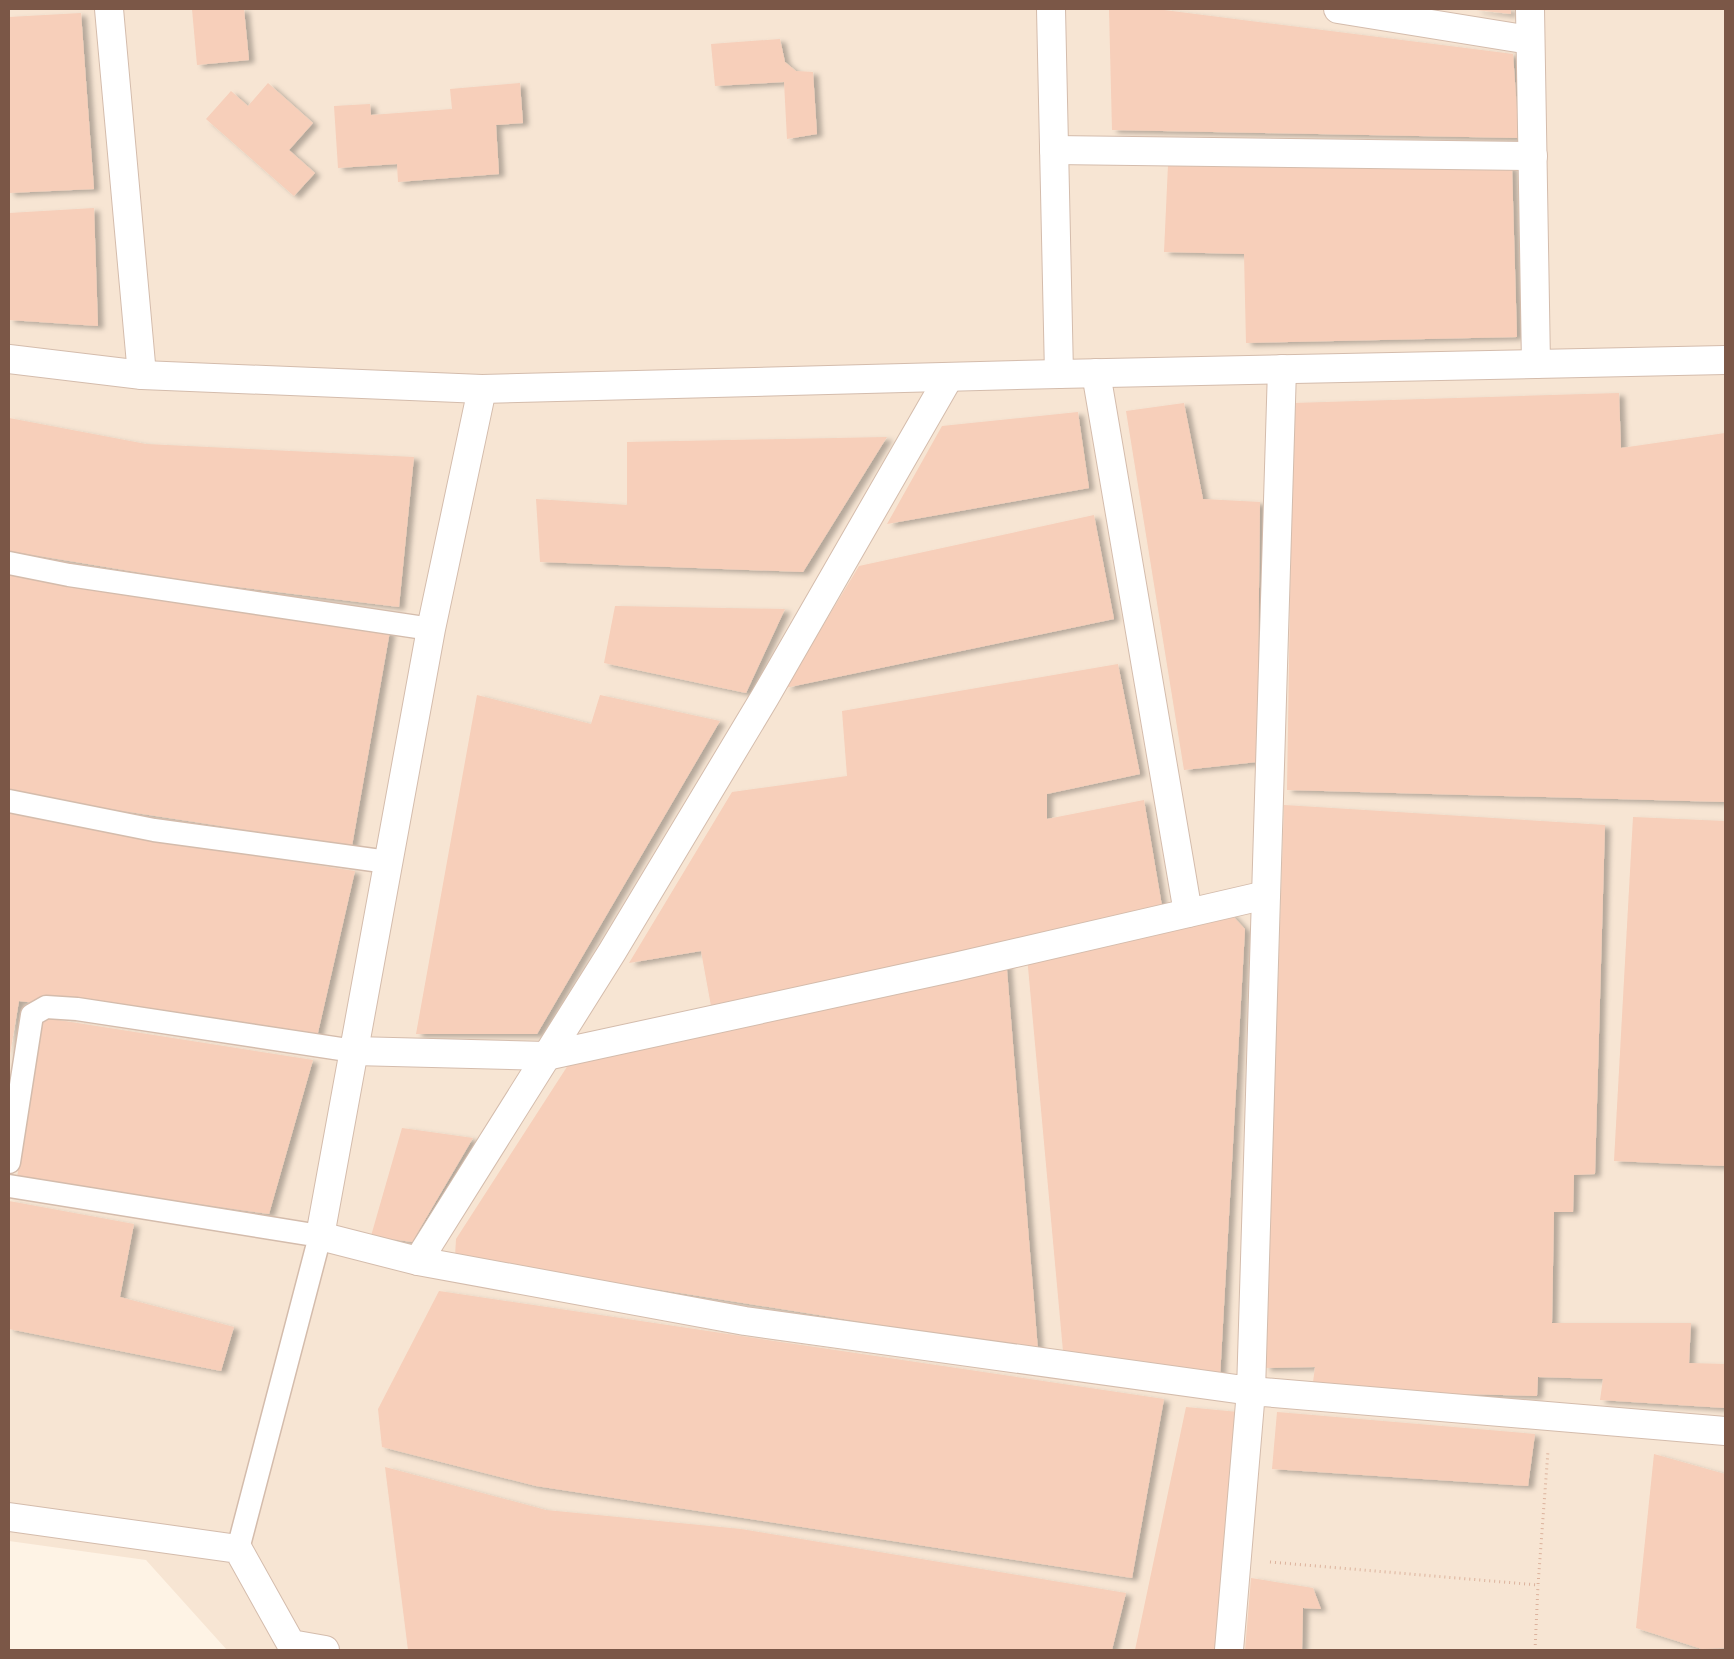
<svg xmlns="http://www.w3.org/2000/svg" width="1734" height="1659" font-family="'Asap Condensed',sans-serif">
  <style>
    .residential { fill: #f7e5d3 }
    .building { fill: #f7cfba; filter: url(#shadow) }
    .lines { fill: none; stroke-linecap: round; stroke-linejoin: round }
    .service-casing { stroke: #d4bcac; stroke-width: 25 }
    .minor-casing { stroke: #d4bcac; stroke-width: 30 }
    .path { stroke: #dcb29c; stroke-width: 3; stroke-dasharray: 1 4; stroke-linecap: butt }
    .service { stroke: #fff; stroke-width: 22 }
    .minor { stroke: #fff; stroke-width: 28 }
  </style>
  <defs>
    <filter id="shadow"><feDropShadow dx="5.5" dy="3" stdDeviation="2.5" flood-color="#0004"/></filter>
  </defs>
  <rect width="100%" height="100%" fill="#fef3e5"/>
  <path class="residential" d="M 9,9 L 1725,9 L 1725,1650 L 227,1650 L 146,1560 L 9,1541 Z"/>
  <g class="building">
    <path d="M 192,9 L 244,9 L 249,60 L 197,65 Z"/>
    <path d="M 1109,9 L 1156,9 L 1513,54 L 1519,138 L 1112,130 Z"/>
    <path d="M 1476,9 L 1511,9 L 1511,14 L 1476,10 Z"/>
    <path d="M 81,13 L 94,189 L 9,193 L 9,17 Z"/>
    <path d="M 780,39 L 785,62 L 796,71 L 813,72 L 817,134 L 787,139 L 784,82 L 715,86 L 711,44 Z"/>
    <path d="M 268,83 L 313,123 L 289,150 L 315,173 L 294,196 L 206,119 L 231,91 L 248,106 Z"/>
    <path d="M 520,83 L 523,123 L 496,125 L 499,174 L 398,182 L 397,164 L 338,168 L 334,106 L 370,104 L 371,115 L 452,109 L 450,89 Z"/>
    <path d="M 1168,165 L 1512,166 L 1517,337 L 1246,343 L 1244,254 L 1164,252 Z"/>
    <path d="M 94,208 L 98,326 L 9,320 L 9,213 Z"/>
    <path d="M 1619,393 L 1621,448 L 1725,433 L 1725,802 L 1287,790 L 1293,403 Z"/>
    <path d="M 1184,403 L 1203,499 L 1260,502 L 1257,762 L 1184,770 L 1126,411 Z"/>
    <path d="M 1078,412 L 1089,488 L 887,524 L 942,426 Z"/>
    <path d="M 9,418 L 146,444 L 414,457 L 399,607 L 197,582 L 9,551 Z"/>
    <path d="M 887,437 L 803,572 L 540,562 L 536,499 L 627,505 L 627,442 Z"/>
    <path d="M 1094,515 L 1114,619 L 785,688 L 859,566 Z"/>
    <path d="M 9,573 L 390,631 L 352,846 L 25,796 L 9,792 Z"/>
    <path d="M 615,606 L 785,609 L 746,693 L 604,663 Z"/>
    <path d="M 1118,664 L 1140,774 L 1047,794 L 1047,819 L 1144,800 L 1162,906 L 711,1006 L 701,951 L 629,963 L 732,792 L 847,776 L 842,711 Z"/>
    <path d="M 477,695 L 591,724 L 600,695 L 720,721 L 537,1034 L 416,1034 Z"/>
    <path d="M 1284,805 L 1605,825 L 1595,1174 L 1574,1175 L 1573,1212 L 1554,1212 L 1552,1323 L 1691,1323 L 1689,1363 L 1724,1364 L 1725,1408 L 1600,1400 L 1603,1379 L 1538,1377 L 1537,1396 L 1312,1390 L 1315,1367 L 1265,1368 Z"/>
    <path d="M 9,810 L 143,838 L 355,871 L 317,1037 L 19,1001 L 9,1060 Z"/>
    <path d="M 1633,817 L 1725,821 L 1725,1166 L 1614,1161 Z"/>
    <path d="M 1230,913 L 1245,929 L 1220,1378 L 1063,1351 L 1027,956 Z"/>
    <path d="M 1006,958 L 1038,1350 L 455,1257 L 456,1239 L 572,1059 Z"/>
    <path d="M 39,1017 L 313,1060 L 269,1214 L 17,1178 Z"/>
    <path d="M 402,1128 L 473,1138 L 412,1242 L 371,1236 Z"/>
    <path d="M 9,1201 L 134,1224 L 120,1297 L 234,1327 L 221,1371 L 9,1329 Z"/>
    <path d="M 439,1291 L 1164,1399 L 1132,1578 L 536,1486 L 382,1447 L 378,1409 Z"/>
    <path d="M 1186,1407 L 1238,1412 L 1218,1650 L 1135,1650 Z"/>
    <path d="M 1277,1412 L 1535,1434 L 1528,1486 L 1272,1469 Z"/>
    <path d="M 1654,1454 L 1725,1474 L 1725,1648 L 1702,1649 L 1636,1628 Z"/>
    <path d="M 385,1467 L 546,1510 L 741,1529 L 1126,1593 L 1112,1650 L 408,1650 Z"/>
    <path d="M 1251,1578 L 1313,1588 L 1321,1609 L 1303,1608 L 1302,1650 L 1245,1650 Z"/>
  </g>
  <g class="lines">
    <g class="service-casing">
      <g id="service">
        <path d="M 9,563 L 69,575 L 431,629"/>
        <path d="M 9,801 L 154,830 L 388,862"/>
        <path d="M 9,1162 L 32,1015 L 46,1007 L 77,1009 L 354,1051"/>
        <path d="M 9,1186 L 320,1236 L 238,1549"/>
      </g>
    </g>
    <g class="minor-casing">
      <g id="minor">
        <path d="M 109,9 L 142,375"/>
        <path d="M 1051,9 L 1059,374"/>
        <path d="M 1338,9 L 1530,40"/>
        <path d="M 1530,9 L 1536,364"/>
        <path d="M 1054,150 L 1533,156"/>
        <path d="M 9,359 L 142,375 L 482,389 L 1059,374 L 1725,360"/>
        <path d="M 1096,373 L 1188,913"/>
        <path d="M 482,389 L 431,629 L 320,1236 L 418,1261 L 745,1321 L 1251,1391 L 1282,369"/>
        <path d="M 354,1051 L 546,1056 L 955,967 L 1266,895"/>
        <path d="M 418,1261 L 612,952 L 765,697 L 949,377"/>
        <path d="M 9,1517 L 238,1549 L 291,1644 L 325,1650"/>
        <path d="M 1229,1650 L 1251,1391 L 1725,1431"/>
      </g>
    </g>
    <g class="path">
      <path d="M 1270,1562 L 1538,1585 L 1548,1451"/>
      <path d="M 1535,1650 L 1538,1585"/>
    </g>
    <use href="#service" class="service"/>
    <use href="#minor" class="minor"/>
  </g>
  <rect width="1734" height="1659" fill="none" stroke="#7b5747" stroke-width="20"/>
</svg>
